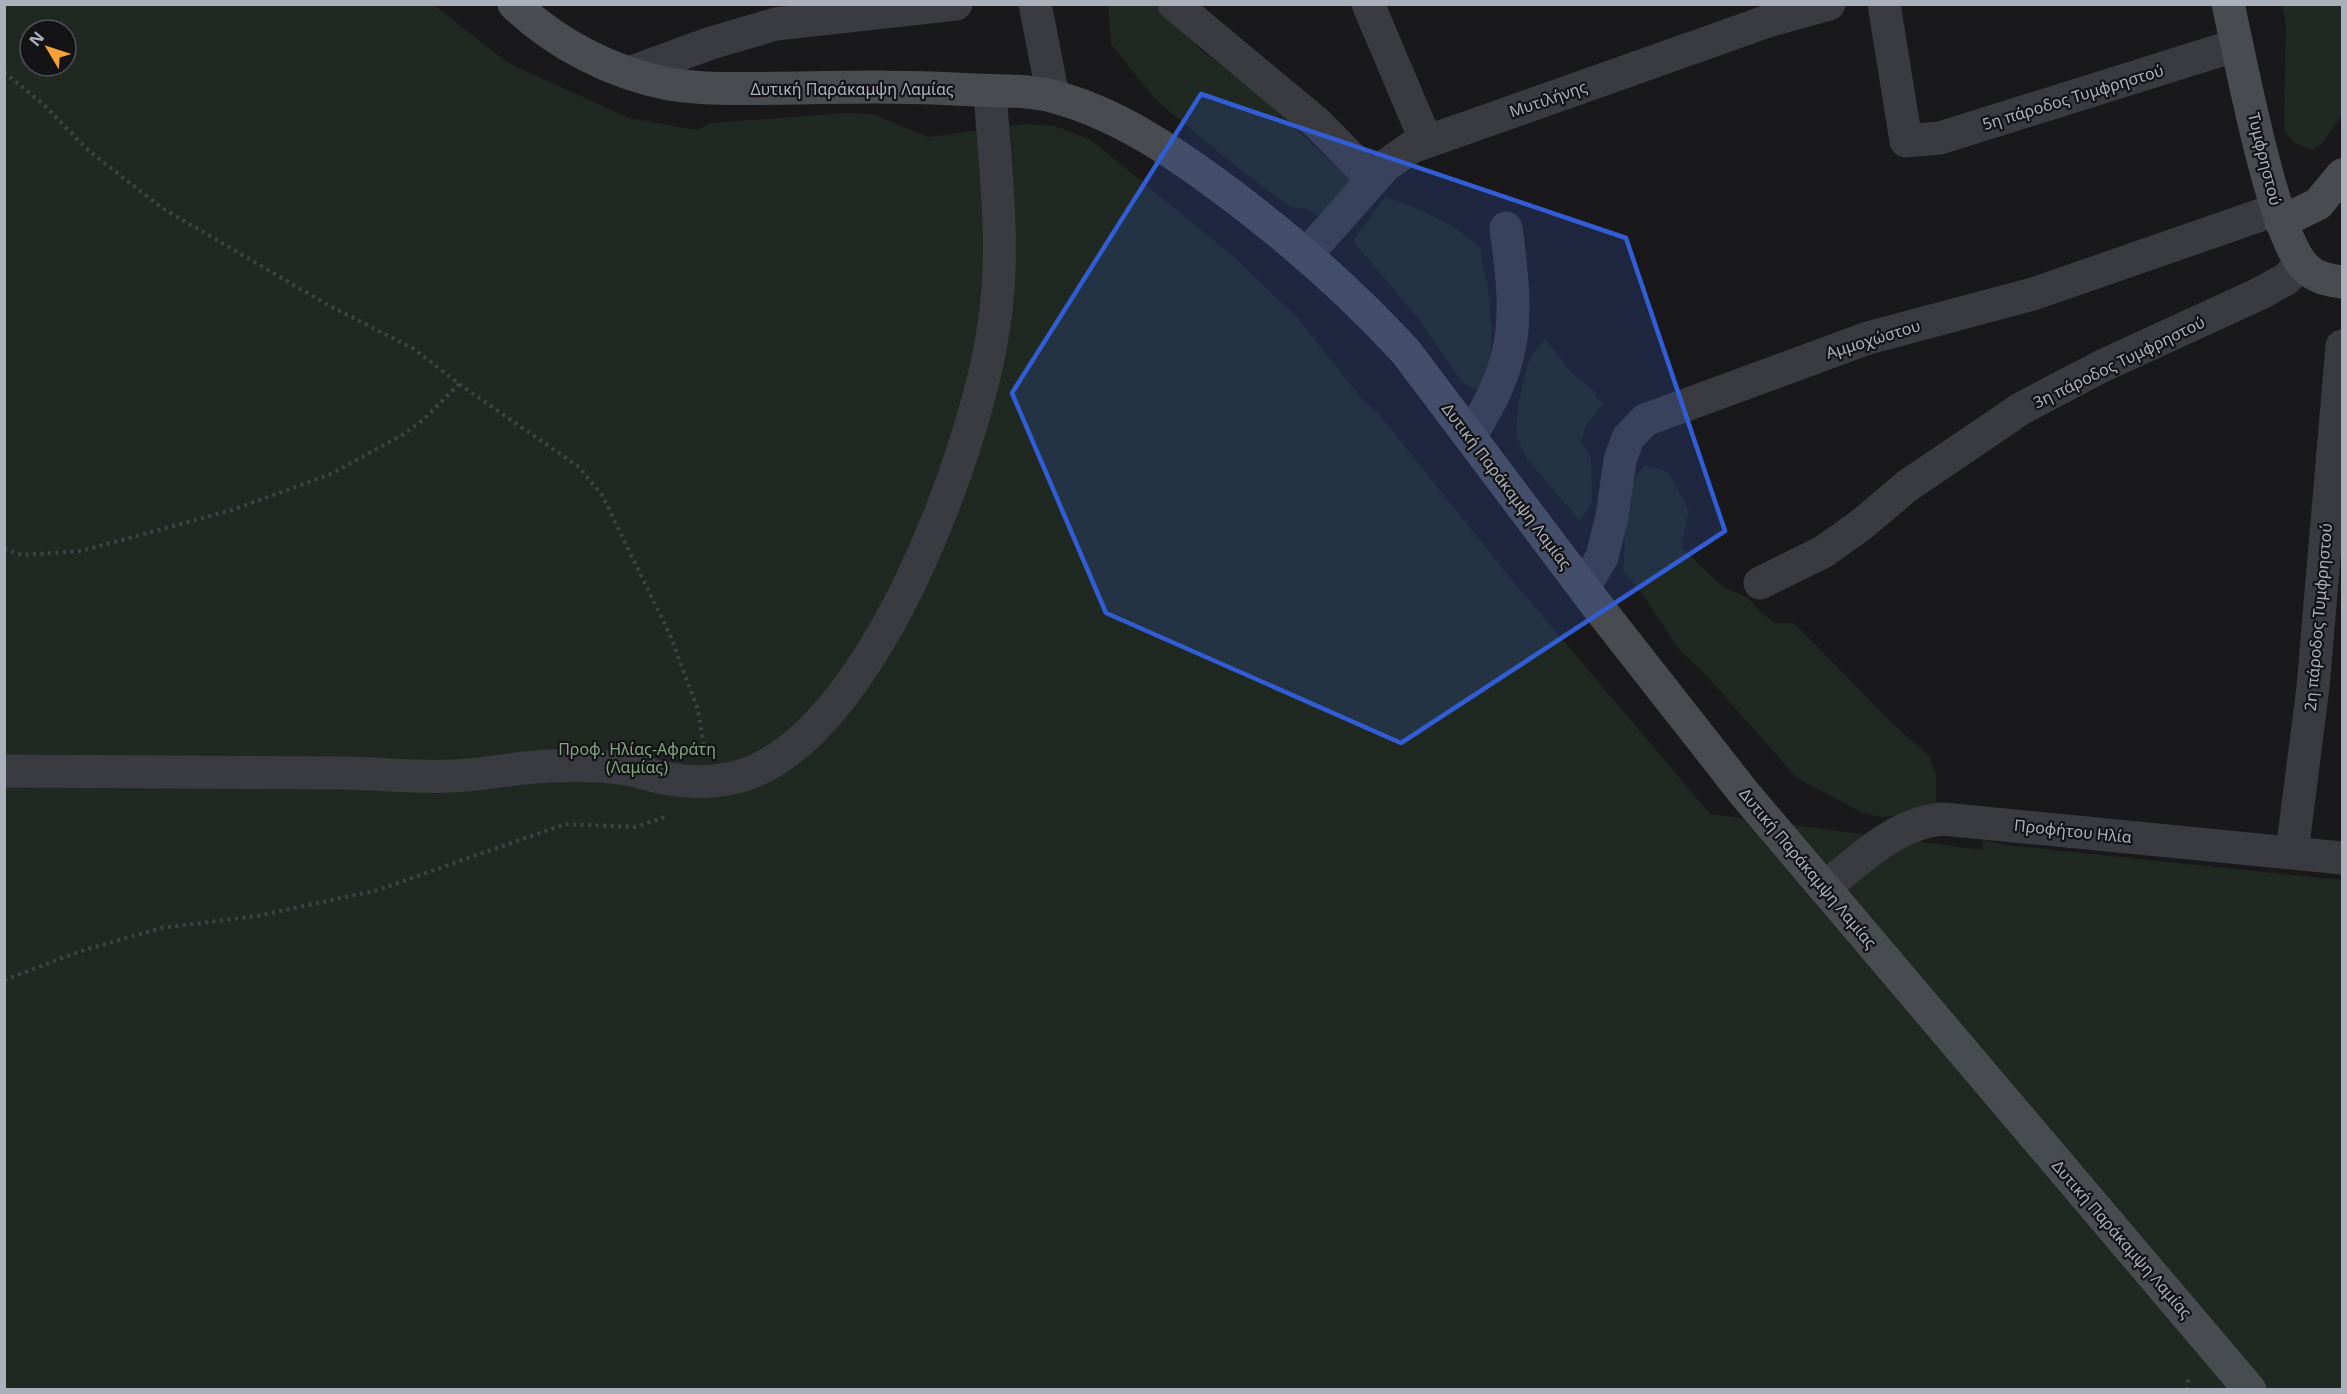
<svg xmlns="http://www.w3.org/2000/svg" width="2347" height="1394" font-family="'Noto Sans',sans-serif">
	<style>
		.green { fill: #202921; fill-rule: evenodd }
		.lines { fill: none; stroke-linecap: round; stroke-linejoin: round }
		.path { stroke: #404247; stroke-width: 4; stroke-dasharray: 3 4.5; stroke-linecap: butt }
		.street { stroke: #3a3b40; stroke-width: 33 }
		.secondary { stroke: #484b50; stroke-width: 33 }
		.marked { fill: #325dd4; fill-opacity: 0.2; stroke: #325dd4; stroke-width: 4.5; stroke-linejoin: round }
		.labels { text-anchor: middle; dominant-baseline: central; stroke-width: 4.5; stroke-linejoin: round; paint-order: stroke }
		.street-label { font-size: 16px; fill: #abb1bb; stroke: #141416 }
		.park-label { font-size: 16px; fill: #83a682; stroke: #141416 }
	</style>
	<rect width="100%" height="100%" fill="#19191b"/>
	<g class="green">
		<path d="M 5,5 L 434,5 L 508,63 L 629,118 L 697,130 L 711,123 L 844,113 L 872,114 L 928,137 L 1026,124 L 1055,126 L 1091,140 L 1234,257 L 1296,316 L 1363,400 L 1379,414 L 1508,575 L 1710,814 L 1982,850 L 1983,840 L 2006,845 L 2342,880 L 2342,1389 L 5,1390 ZM 30,30 L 66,30 L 66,66 L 30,66 Z"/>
		<polygon points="1108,5 1155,5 1200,49 1270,104 1333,164 1350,175 1350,183 1320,217 1307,209 1290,207 1238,168 1156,100 1111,44"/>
		<polygon points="2282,5 2342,5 2342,115 2322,144 2311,150 2293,142 2284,130 2286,25"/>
		<path d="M 1385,197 C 1414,206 1460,226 1481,249 C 1481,265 1487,279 1489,295 C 1491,322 1496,368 1478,390 L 1463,383 L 1417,317 L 1353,241 Z"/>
		<polygon points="1545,339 1572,373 1597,393 1595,396 1604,403 1586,425 1581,443 1591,456 1592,502 1580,521 1527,459 1516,435 1518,405 1529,359"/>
		<polygon points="1645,465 1669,472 1689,511 1681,547 1723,587 1748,598 1760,612 1775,623 1794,623 1895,726 1929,756 1936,775 1936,812 1881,817 1863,813 1797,778 1706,675 1679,649 1641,592 1623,571 1625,543 1620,514 1627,487"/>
	</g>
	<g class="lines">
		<g class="path">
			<polyline points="4,72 44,105 89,151 162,208 328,305 414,349 459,384 579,467 602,495 670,635 698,710 704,747"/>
			<polyline points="4,549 22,555 81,551 232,510 331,474 404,434 424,419 459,384"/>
			<polyline points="4,980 81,951 161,928 257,916 378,890 565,824 635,827 668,816"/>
			<polyline points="2187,1390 2189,1375"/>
		</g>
		<g class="street">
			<polyline points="1035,4 1053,96"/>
			<polyline points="1174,4 1318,124 1372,179"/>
			<polyline points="1368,4 1426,141"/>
			<polyline points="1884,4 1906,141 1940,138 2237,45"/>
			<polyline points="629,73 711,43 776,24 956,4"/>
			<polyline points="1307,254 1385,166 1412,147 1771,20 1829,4"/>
			<path d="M 1470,436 C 1520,359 1518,317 1506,228"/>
			<polyline points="1760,583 1823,552 1861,525 1907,486 2022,408 2102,366 2261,293 2286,279 2302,264"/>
			<polyline points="1584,588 1602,557 1612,516 1620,460 1628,438 1645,420 1868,338 2033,294 2278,209"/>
			<path d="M 4,771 C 116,772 227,773 338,773 C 376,773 415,778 452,776 C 485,775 517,767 550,766 C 574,765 602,765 626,769 C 641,771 655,777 670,779 C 696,784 728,782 752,772 C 877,721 976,450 994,325 C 1006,247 995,169 990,91"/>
			<polyline points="2292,852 2313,687 2342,346"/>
			<path d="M 1824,888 C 1861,859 1895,823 1943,819 L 2342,858"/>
		</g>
		<g class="secondary">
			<path d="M 514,4 C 556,44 612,73 669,84 C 712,91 756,88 799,88 C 858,87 916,86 975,90 C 1002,91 1030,90 1055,97 C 1115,113 1169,149 1218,185 C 1286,235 1349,290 1406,352 L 1598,607 L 1744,793 L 2250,1390"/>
			<path d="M 2228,4 C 2240,56 2273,236 2305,267 C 2315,278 2329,280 2342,282"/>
			<polyline points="2281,222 2318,204 2342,175"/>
		</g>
	</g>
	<path class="marked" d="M 1201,94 L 1626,238 L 1725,531 L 1401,743 L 1106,613 L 1012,393 Z"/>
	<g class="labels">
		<g class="street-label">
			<text x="852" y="89">Δυτική Παράκαμψη Λαμίας</text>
			<text transform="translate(2073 97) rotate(-17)">5η πάροδος Τυμφρηστού</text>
			<text transform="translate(1548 99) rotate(-19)">Μυτιλήνης</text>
			<text transform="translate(2265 159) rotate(76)">Τυμφρηστού</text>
			<text transform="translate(1873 339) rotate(-17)">Αμμοχώστου</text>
			<text transform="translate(2119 362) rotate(-26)">3η πάροδος Τυμφρηστού</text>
			<text transform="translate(1507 486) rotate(53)">Δυτική Παράκαμψη Λαμίας</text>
			<text transform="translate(2318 617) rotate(-85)">2η πάροδος Τυμφρηστού</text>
			<text transform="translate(2073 831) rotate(6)">Προφήτου Ηλία</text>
			<text transform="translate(1808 868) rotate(50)">Δυτική Παράκαμψη Λαμίας</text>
			<text transform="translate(2122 1239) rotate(49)">Δυτική Παράκαμψη Λαμίας</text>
		</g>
		<g class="park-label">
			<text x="637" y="749">Προφ. Ηλίας-Αφράτη<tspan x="637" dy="18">(Λαμίας)</tspan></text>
		</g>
	</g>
	<rect width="2347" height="1394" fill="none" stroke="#abb1bb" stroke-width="12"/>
	<g transform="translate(48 48) rotate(309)"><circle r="28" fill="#141416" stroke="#505358" stroke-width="1.5"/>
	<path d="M0-4.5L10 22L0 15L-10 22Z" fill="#f5a137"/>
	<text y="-9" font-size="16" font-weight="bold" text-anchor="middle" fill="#abb1bb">N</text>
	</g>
</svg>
